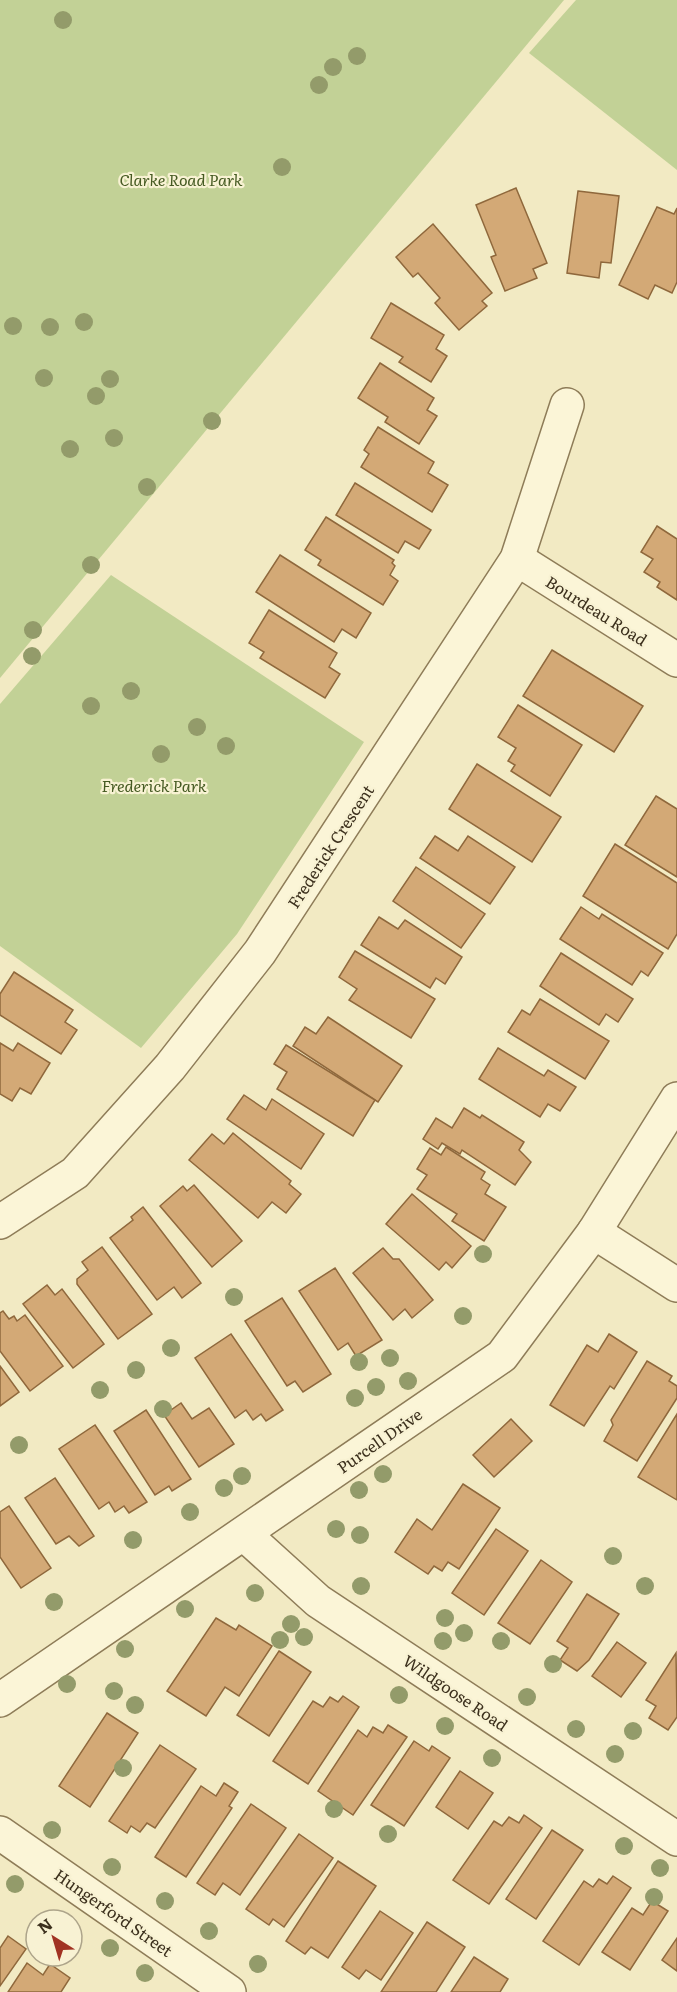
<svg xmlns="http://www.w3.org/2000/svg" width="677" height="1992" font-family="Literata,serif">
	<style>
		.green { fill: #c2d196 }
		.building { fill: #d3a976; stroke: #8f683c; stroke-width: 1.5 }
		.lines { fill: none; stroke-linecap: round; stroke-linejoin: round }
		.minor-casing { stroke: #8e7c58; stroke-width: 36 }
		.minor { stroke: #fbf5d7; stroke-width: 33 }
		.tree { fill: #939b6a }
		.labels { text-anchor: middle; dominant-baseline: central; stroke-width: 4.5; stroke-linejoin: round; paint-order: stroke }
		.park-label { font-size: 16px; font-style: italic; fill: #455a22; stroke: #f8f2d3 }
		.street-label { font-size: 16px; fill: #3c301d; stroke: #f8f2d3 }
	</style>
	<rect width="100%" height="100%" fill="#f2eac3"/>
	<g class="green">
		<polygon points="0,0 564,0 0,678"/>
		<polygon points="576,0 677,0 677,170 529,53"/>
		<polygon points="111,575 364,742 237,934 141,1048 0,946 0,704"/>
	</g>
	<g class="building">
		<polygon points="516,188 547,263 533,269 537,278 505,291 491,257 496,255 476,205"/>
		<polygon points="578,191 619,196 611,263 601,262 599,278 567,273"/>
		<polygon points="657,207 674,214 677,208 677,282 672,293 655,285 648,299 619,285"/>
		<polygon points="433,224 492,293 482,301 487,306 459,330 435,303 440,298 418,273 413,277 396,257"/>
		<polygon points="391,303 444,335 436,349 447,356 431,382 399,362 403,357 371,338"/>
		<polygon points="380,363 434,398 427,410 437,416 419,444 385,422 388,417 358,398"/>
		<polygon points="378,427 434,462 428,473 448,485 432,512 361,467 369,454 364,450"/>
		<polygon points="355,483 431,530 419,549 405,541 398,553 336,515"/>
		<polygon points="326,517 394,560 392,563 395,566 390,575 398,581 383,605 318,565 321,560 305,550"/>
		<polygon points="657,526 677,539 677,600 657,587 660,582 644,572 653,559 641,552"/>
		<polygon points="280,555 371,613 356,638 342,629 334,642 256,592"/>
		<polygon points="269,610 337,653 329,667 340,674 325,698 260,658 264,652 249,643"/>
		<polygon points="552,650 643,706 614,752 523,696"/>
		<polygon points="518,705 582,745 550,796 511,771 515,765 508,761 516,748 498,737"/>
		<polygon points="477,764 561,817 532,862 449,809"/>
		<polygon points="656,796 677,809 677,877 625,845"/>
		<polygon points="435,836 458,851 468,836 515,867 490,904 420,858"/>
		<polygon points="615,844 677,883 677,934 668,949 583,896"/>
		<polygon points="416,867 485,914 461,948 393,901"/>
		<polygon points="581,907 599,919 602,914 663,953 648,976 641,971 632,985 560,939"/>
		<polygon points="379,917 398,929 405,920 462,957 445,984 436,978 430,988 361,945"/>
		<polygon points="355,951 435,999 411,1038 349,1000 357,989 339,977"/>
		<polygon points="561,953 633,999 618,1022 606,1014 599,1025 540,986"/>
		<polygon points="14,972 73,1010 65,1022 77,1030 61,1054 0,1015 0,994"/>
		<polygon points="540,999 609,1041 585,1079 508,1032 522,1010 530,1015"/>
		<polygon points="328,1017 402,1066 378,1102 293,1046 305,1027 316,1034"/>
		<polygon points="0,1043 13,1051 18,1043 50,1063 31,1094 20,1088 12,1101 0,1094"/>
		<polygon points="286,1045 375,1100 353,1136 277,1089 287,1072 274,1064"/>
		<polygon points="498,1048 544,1076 548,1070 576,1087 560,1111 548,1104 540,1117 479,1079"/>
		<polygon points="244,1095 266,1110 272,1099 324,1134 301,1169 227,1119"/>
		<polygon points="464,1108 480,1118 482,1115 524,1142 519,1150 531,1162 515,1185 462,1150 460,1154 442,1143 438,1149 423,1139 436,1118 452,1128"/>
		<polygon points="233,1133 291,1181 289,1184 301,1194 286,1213 272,1202 258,1218 189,1160 212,1134 224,1144"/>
		<polygon points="446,1147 485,1172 481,1179 490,1185 485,1194 506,1207 484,1241 452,1221 457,1214 417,1189 427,1175 417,1169 430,1148 441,1155"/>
		<polygon points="194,1185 242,1241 212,1267 160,1206 183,1186 187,1191"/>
		<polygon points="412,1194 471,1246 452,1268 446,1262 439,1270 386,1224"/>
		<polygon points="143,1207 201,1283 182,1298 174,1287 157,1300 110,1238 133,1220 131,1217"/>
		<polygon points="102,1247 152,1314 118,1339 77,1284 77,1279 88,1270 82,1262"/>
		<polygon points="383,1248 393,1259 399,1259 433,1300 412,1318 405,1309 393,1320 353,1273"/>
		<polygon points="335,1268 382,1340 356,1356 348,1343 338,1350 299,1291"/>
		<polygon points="47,1285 55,1295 62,1289 104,1344 73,1368 23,1304"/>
		<polygon points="282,1298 331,1374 303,1392 295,1381 287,1386 245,1321"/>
		<polygon points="3,1311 9,1319 14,1316 17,1321 25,1315 63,1366 30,1391 0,1351 0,1313"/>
		<polygon points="231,1334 283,1410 266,1421 261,1414 253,1420 246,1410 235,1418 195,1358"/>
		<polygon points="609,1334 637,1352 614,1389 610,1386 584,1426 550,1405 587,1345 598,1352"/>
		<polygon points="647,1361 672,1376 669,1381 677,1386 677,1398 637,1461 604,1441 613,1425 611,1420"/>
		<polygon points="0,1366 19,1392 0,1406"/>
		<polygon points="181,1403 192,1419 209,1408 234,1444 199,1467 164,1415"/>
		<polygon points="146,1410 191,1479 172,1491 169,1486 155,1495 114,1431"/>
		<polygon points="677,1414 677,1500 638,1477"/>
		<polygon points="511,1419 532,1441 494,1477 473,1455"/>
		<polygon points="95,1425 147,1502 129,1513 124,1506 115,1512 109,1502 99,1509 59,1449"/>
		<polygon points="55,1478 94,1536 79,1546 69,1536 56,1544 25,1498"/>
		<polygon points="463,1484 500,1508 459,1569 448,1562 442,1571 434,1566 428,1574 395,1552 417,1519 432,1530"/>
		<polygon points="9,1506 51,1568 21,1588 0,1557 0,1512"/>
		<polygon points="496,1529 528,1551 484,1615 452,1593"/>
		<polygon points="541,1560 572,1582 530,1644 498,1623"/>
		<polygon points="587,1594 619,1614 589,1660 577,1671 560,1660 568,1648 557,1641"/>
		<polygon points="216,1618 236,1630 239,1625 272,1646 239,1696 225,1687 206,1716 167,1691"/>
		<polygon points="617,1642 646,1663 621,1697 592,1676"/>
		<polygon points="279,1651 311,1672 269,1736 237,1715"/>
		<polygon points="676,1653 677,1717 668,1730 649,1718 656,1706 646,1700"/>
		<polygon points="343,1696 359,1707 308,1784 273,1761 313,1701 323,1707 330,1697 338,1702"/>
		<polygon points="107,1713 138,1733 90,1807 59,1786"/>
		<polygon points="388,1725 407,1737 353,1815 318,1791 358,1730 367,1737 373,1727 383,1733"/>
		<polygon points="414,1741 429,1751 432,1746 450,1758 404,1826 371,1805"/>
		<polygon points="160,1745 196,1769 155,1828 147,1823 140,1832 131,1826 127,1833 109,1821"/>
		<polygon points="460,1771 493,1793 468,1829 436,1807"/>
		<polygon points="224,1783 238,1792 229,1806 232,1808 186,1877 155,1857 201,1786 216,1796"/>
		<polygon points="251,1804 286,1828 240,1895 223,1883 215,1895 197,1883"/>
		<polygon points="524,1815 542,1828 489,1904 453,1880 494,1821 502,1826 509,1817 519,1823"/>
		<polygon points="552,1830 583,1850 536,1919 506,1899"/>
		<polygon points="299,1834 333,1858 284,1927 273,1919 269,1925 246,1909"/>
		<polygon points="338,1861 376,1886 328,1958 311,1947 305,1954 286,1941"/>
		<polygon points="613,1876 631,1888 579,1965 543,1941 584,1881 593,1887 599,1879 607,1884"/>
		<polygon points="652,1901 668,1911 630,1970 602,1952 632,1908 643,1915"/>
		<polygon points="380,1911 413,1933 381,1980 366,1970 359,1979 342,1967"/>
		<polygon points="427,1922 465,1947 436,1992 381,1992"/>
		<polygon points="8,1936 26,1949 0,1986 0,1948"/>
		<polygon points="677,1938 677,1971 662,1960"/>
		<polygon points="474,1957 508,1979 500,1992 451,1992"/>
		<polygon points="27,1963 43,1975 50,1964 70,1978 61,1992 8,1992"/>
	</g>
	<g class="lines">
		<g class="minor-casing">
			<g id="minor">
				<polyline points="517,559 677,660"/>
				<polyline points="0,1222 75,1173 170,1067 260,952 517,559 567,405"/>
				<polyline points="594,1232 677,1285"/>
				<polyline points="244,1534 318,1601 677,1839"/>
				<polyline points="0,1700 502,1356 594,1232 677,1099"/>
				<polyline points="0,1833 229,1992"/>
			</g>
		</g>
		<use href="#minor" class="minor"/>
	</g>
	<g class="tree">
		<circle cx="63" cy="20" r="9"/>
		<circle cx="357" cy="56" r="9"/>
		<circle cx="333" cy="67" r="9"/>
		<circle cx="319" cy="85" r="9"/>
		<circle cx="282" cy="167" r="9"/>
		<circle cx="84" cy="322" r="9"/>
		<circle cx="13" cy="326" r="9"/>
		<circle cx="50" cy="327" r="9"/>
		<circle cx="44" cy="378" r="9"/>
		<circle cx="110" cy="379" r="9"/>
		<circle cx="96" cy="396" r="9"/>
		<circle cx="212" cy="421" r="9"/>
		<circle cx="114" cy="438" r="9"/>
		<circle cx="70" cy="449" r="9"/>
		<circle cx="147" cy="487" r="9"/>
		<circle cx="91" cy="565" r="9"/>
		<circle cx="33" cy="630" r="9"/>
		<circle cx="32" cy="656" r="9"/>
		<circle cx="131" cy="691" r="9"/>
		<circle cx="91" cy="706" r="9"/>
		<circle cx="197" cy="727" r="9"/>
		<circle cx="226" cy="746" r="9"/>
		<circle cx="161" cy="754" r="9"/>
		<circle cx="483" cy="1254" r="9"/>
		<circle cx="234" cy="1297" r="9"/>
		<circle cx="463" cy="1316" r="9"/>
		<circle cx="171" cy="1348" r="9"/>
		<circle cx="390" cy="1358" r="9"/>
		<circle cx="359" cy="1362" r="9"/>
		<circle cx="136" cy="1370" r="9"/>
		<circle cx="408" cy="1381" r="9"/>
		<circle cx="376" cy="1387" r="9"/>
		<circle cx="100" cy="1390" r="9"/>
		<circle cx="355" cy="1398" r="9"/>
		<circle cx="163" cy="1409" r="9"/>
		<circle cx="19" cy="1445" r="9"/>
		<circle cx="383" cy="1474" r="9"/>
		<circle cx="242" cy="1476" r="9"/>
		<circle cx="224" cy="1488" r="9"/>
		<circle cx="359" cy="1490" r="9"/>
		<circle cx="190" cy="1512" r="9"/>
		<circle cx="336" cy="1529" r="9"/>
		<circle cx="360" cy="1535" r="9"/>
		<circle cx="133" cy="1540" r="9"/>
		<circle cx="613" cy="1556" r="9"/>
		<circle cx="361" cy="1586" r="9"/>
		<circle cx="645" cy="1586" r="9"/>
		<circle cx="255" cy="1593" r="9"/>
		<circle cx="54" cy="1602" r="9"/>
		<circle cx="185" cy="1609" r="9"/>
		<circle cx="445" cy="1618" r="9"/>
		<circle cx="291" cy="1624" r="9"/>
		<circle cx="464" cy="1633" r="9"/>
		<circle cx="304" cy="1637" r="9"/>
		<circle cx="280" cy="1640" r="9"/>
		<circle cx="443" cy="1641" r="9"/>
		<circle cx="501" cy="1641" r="9"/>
		<circle cx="125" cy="1649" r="9"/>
		<circle cx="553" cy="1664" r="9"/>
		<circle cx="67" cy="1684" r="9"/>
		<circle cx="114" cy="1691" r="9"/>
		<circle cx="399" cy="1695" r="9"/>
		<circle cx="527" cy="1697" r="9"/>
		<circle cx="135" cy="1705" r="9"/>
		<circle cx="445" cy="1726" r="9"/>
		<circle cx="576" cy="1729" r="9"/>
		<circle cx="633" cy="1731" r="9"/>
		<circle cx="615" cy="1754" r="9"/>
		<circle cx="492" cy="1758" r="9"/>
		<circle cx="123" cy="1768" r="9"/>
		<circle cx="334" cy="1809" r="9"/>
		<circle cx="52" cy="1830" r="9"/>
		<circle cx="388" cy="1834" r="9"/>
		<circle cx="624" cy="1846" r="9"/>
		<circle cx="112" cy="1867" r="9"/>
		<circle cx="660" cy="1868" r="9"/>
		<circle cx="15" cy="1884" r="9"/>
		<circle cx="654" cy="1897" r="9"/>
		<circle cx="165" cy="1901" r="9"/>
		<circle cx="209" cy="1931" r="9"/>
		<circle cx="110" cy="1948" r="9"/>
		<circle cx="258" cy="1964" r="9"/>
		<circle cx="145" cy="1973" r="9"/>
	</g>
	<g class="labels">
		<g class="park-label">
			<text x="181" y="179">Clarke Road Park</text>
			<text x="154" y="785">Frederick Park</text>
		</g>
		<g class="street-label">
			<text transform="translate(597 610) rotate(32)">Bourdeau Road</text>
			<text transform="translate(330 846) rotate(-57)">Frederick Crescent</text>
			<text transform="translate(379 1440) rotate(-35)">Purcell Drive</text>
			<text transform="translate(456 1692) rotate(34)">Wildgoose Road</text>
			<text transform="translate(114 1912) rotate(35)">Hungerford Street</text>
		</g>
	</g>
	<g transform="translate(54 1938) rotate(323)"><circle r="28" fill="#f8f2d3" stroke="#ada48a" stroke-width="1.5"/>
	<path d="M0-4.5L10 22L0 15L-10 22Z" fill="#a13323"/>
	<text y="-9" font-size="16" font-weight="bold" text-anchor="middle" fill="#3c301d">N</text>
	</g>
</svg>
